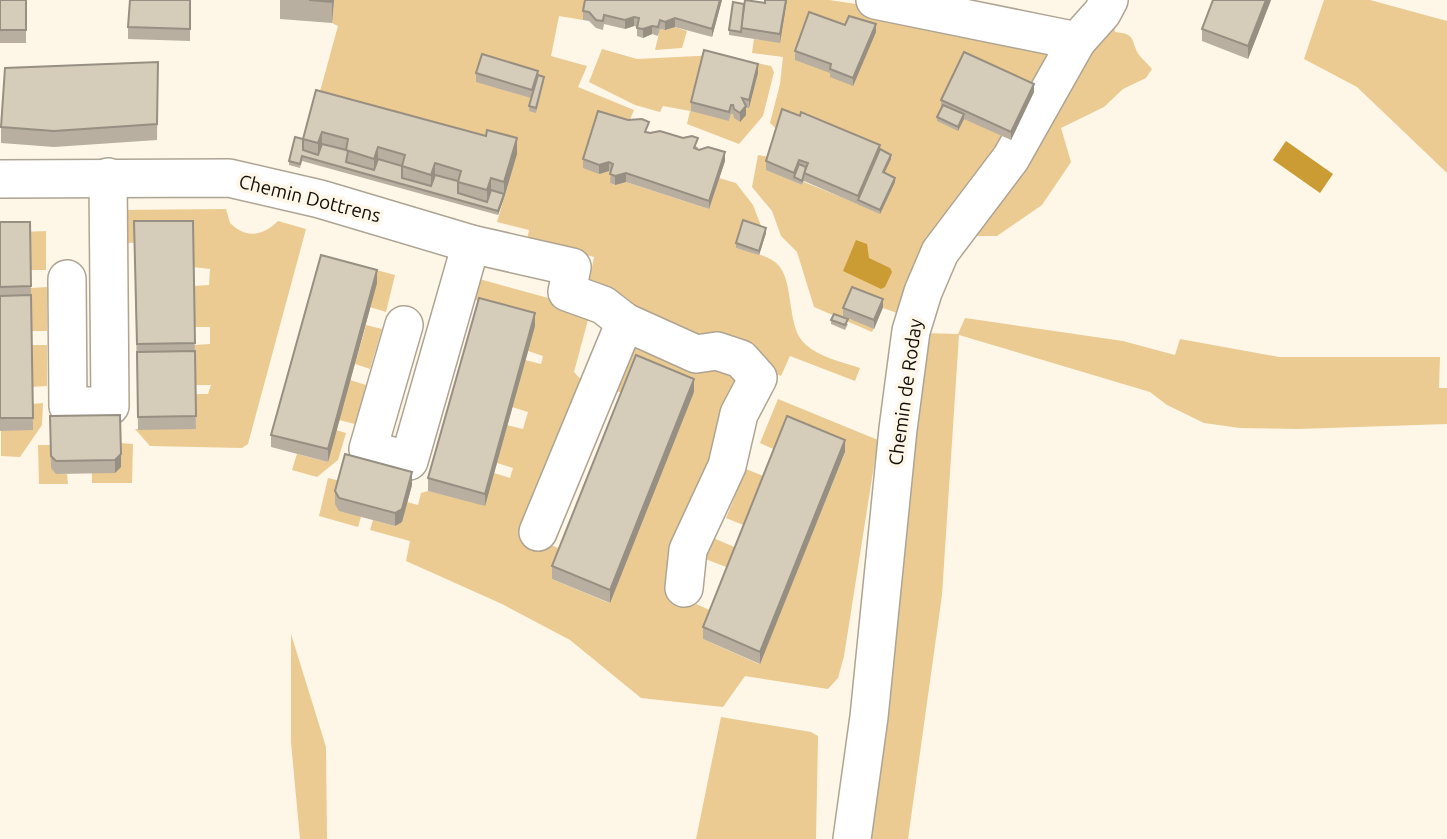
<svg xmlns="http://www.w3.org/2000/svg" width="1447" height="839" font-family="Ubuntu,sans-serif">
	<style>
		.green { fill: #ebcb91; fill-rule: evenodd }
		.water { fill: #cb9b34 }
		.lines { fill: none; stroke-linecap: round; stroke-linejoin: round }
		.minor-casing { stroke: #aea493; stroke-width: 40 }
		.minor { stroke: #fff; stroke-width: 37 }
		.wall { fill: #b8afa0 }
		.shaded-wall { fill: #968f82 }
		.building { fill: #d6ccba; stroke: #968f82; stroke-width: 2 }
		.labels { text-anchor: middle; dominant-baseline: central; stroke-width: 7; stroke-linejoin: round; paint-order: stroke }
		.street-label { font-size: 19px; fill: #100c07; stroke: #fef6e7 }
	</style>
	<rect width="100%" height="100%" fill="#fef6e7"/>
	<g class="green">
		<path d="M 334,0 L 587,0 L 583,20 L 559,16 L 551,56 L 587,66 L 578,87 L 634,110 L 609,171 L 613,173 L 610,183 L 615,185 L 626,182 L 709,209 L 719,178 L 736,183 L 753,205 L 763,231 L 736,248 C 747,251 762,254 772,260 C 797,274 784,325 805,344 C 819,357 842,362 860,368 L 855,381 L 790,356 L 781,376 L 588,287 L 594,257 L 527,240 L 529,230 L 497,222 L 517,154 L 316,106 L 338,26 L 332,23 Z"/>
		<polygon points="787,0 829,0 856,4 1044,43 1050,59 900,314 883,308 872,332 814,307 797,252 781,236 772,211 752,187 758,155 770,157 767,170 802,185 804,182 858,204 770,123 780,84 783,57 752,53 754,39 780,42"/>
		<polygon points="1324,0 1370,0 1447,21 1447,173 1357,87 1304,59"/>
		<path d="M 1113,17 L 1115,32 C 1137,34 1130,40 1139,55 C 1143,60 1148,64 1152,69 L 1146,78 L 1123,89 L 1104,107 L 1061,128 L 1071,162 L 1042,205 L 997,236 L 968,236 Z"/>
		<polygon points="675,27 687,31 682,48 655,50 660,29 665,30"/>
		<path d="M 602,49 L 637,59 L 718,55 L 771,66 L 774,72 L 763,116 L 739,144 L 687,124 L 690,111 L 663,106 L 660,112 L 635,105 L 589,82 ZM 704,59 L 758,73 L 749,108 L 742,107 L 731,114 L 729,121 Z"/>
		<path d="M 226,209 L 230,223 C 246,239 263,236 278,221 L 306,229 L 248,444 L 242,448 L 150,446 L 135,429 L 196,428 L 195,394 L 208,394 L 211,385 L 195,385 L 194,345 L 210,344 L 210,327 L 194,327 L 194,286 L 209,285 L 210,269 L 193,267 L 190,242 L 117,243 L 117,210 Z"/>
		<polygon points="46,231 46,270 30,270 0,233"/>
		<polygon points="332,258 395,275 386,312 370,307 329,270"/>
		<polygon points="472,277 585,308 589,316 574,372 583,382 544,542 563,550 552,579 609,603 694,392 626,394 607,388 629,348 655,345 740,374 685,599 714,612 703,639 759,664 845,453 778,451 760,443 778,399 878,440 844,656 838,678 828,689 745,676 723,707 641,698 570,640 502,604 406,561 410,541 370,530 373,520 395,526 402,522 407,502 418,505 421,493 428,491 469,501 494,473 510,478 513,468 497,463 507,425 523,429 528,412 512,407 525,360 541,364 543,356 528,351 490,303 466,298"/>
		<polygon points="47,287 47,331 31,331 31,288"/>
		<polygon points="965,318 1123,341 1175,355 1180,339 1279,357 1440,357 1439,388 1447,388 1447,424 1298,429 1240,428 1204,423 1167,405 1150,392 959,335 942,595 908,839 862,839 924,333 958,334"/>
		<polygon points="366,325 382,329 370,369 355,364"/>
		<polygon points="31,345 47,345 47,386 31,387"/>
		<polygon points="350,380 366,385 355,424 339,420"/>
		<polygon points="43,403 42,425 20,457 1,456 1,431 32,404"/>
		<polygon points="336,430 346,433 338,460 317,477 292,470 297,454 328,462"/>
		<polygon points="120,443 133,444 132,483 92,483 92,473 115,472"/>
		<polygon points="38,445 50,445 57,474 67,474 68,484 39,484"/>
		<polygon points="746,469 768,478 748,527 726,518"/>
		<polygon points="328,478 341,481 361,517 358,527 319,516"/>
		<polygon points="711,537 739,549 731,569 703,558"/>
		<polygon points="291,634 326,747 327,839 300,839 291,742"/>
		<polygon points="721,717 811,732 818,736 816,839 696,839"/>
	</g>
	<g class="water">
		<polygon points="1286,141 1333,174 1320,193 1273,160"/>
		<polygon points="856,240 867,244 869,258 890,268 892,272 885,287 881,289 843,271"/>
	</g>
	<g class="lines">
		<g class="minor-casing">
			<g id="minor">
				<polyline points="875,0 1077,41"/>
				<polyline points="0,179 229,178 320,199 471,244 572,267 567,292 603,305 625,322"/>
				<polyline points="67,279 68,406 110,406 108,177"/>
				<polyline points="404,325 368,449 409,461 471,244"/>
				<polyline points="538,532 625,322 696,354 717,351 741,359 758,378 739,414 727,466 688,550 684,588"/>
				<polyline points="852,839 869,717 898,429 911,331 923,292 940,252 1011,158 1077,41 1102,13 1109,0"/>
			</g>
		</g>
		<use href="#minor" class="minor"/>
	</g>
	<g class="wall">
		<rect x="0" y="0" width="26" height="43"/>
		<polygon points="190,0 190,41 128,39 128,27"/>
		<polygon points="280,0 334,0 332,23 280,19"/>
		<polygon points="585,0 722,0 712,37 675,27 665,30 660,29 658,36 652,34 643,38 637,36 637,27 634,26 625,29 604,24 603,30 596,28 589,21 583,20 583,11"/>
		<polygon points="787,0 780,43 729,35 729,30 744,4"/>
		<polygon points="1271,0 1248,59 1202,41 1202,29"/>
		<polygon points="845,25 876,32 853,86 830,77 830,73 795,60 795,51"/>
		<polygon points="158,62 157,140 54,147 1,143 1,127"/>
		<polygon points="476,73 538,75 544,81 536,113 529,111 531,98 476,82"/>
		<polygon points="758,73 749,108 746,108 746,115 740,122 734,118 733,114 731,114 729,121 691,111 691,102"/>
		<polygon points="316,90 517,154 504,198 498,215 302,161 300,168 289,165 289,161 303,139"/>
		<polygon points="1034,92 1011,140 964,119 958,131 937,121 937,117 941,109 941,100"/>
		<polygon points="649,131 648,133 698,147 697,149 725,161 709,209 626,182 615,185 610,183 611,172 609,171 599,174 583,168 583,159"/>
		<polygon points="880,149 891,159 884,173 895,182 880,214 804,181 802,185 766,170 766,161"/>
		<polygon points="134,221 193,221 196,429 138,430"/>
		<polygon points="0,222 31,286 33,430 0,431"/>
		<polygon points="766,233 759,255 736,248 736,243"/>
		<polygon points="377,283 328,462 271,447 271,435"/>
		<polygon points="883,307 874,329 843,316 843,308"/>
		<polygon points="831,320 848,324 845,330 831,324"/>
		<polygon points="535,326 485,506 428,491 428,478"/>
		<polygon points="694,392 610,603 552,579 552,566"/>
		<polygon points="120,415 121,467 115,473 56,474 51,468 50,416"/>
		<polygon points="845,452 760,664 703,639 703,627"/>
		<polygon points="412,485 402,522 395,526 339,511 335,504 335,491"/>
	</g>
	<g class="shaded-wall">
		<polygon points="332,0 334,0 332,23"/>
		<polygon points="720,0 722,0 712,37 712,29"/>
		<polygon points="786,0 787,0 780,43 780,34"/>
		<polygon points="1266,0 1271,0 1248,59 1248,46"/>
		<polygon points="634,17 634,26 625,29 625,20"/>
		<polygon points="675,18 675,27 665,30 665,22"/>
		<polygon points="876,24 876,32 853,86 853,78"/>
		<polygon points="652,26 652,34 643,38 643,29"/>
		<polygon points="758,64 758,73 749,108 749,100"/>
		<polygon points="1034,84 1034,92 1011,140 1011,132"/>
		<polygon points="746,106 746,115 740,122 740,113"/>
		<polygon points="964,114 964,119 958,131 958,127"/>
		<polygon points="322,132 322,148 318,159 318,143"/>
		<polygon points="517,138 517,154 504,198 498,215 498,211 504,194 504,182"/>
		<polygon points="880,145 880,153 858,200 858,196"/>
		<polygon points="378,147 378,163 374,175 374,159"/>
		<polygon points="725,152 725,161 709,209 709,201"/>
		<polygon points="891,155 891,159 883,176 883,172"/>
		<polygon points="609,162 609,171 599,174 599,165"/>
		<polygon points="435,163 435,179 431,190 431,175"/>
		<polygon points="626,173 626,182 615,185 615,176"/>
		<polygon points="491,178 491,194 487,206 487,190"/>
		<polygon points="895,178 895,182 880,214 880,210"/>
		<polygon points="766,228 766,233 759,255 759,251"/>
		<polygon points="377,270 377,283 328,462 328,449"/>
		<polygon points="883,299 883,307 874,329 874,320"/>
		<polygon points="535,313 535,326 485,506 485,494"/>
		<polygon points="694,379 694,392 610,603 610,590"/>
		<polygon points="845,440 845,452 760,664 760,652"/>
		<polygon points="121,454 121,467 115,473 115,460"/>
		<polygon points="412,472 412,485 402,522 395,526 395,513"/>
	</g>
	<g class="building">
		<rect x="0" y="0" width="26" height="30"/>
		<polygon points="130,0 190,0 190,29 128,27"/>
		<polygon points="309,0 332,0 332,2"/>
		<polygon points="585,0 720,0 712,29 675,18 665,22 660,20 658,27 652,26 643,29 637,28 639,18 634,17 625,20 604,15 603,21 596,20 589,12 583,11"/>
		<polygon points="745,0 765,3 765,0 786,0 780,34 741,28"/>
		<polygon points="1213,0 1266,0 1248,46 1202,29"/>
		<polygon points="733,2 744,4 741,32 729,30"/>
		<polygon points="809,12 845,25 849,16 876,24 853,78 830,69 831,64 795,51"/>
		<polygon points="704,50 758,64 749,100 742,98 746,106 740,113 734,109 733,105 731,105 729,112 691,102"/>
		<polygon points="964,52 1034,84 1011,132 941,100"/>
		<polygon points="482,54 538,71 532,90 476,73"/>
		<polygon points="158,62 157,124 54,131 1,127 5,68"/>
		<polygon points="538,75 544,77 536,108 529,106"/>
		<polygon points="316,90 486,136 487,130 517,138 504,182 491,178 487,190 458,182 461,171 435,163 431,175 402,166 405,155 378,147 374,159 346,150 348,139 322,132 318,143 303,139"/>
		<polygon points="943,105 964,114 958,127 937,117"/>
		<polygon points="782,109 800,116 801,112 880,145 858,196 804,173 808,163 799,160 794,173 766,161"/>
		<polygon points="598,111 628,120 642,119 649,122 645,132 650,133 660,131 683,138 692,136 698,138 694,148 699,150 708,147 725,152 709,201 626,173 615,176 610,174 613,164 609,162 599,165 583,159"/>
		<polygon points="295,137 303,139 303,150 318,155 322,144 346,150 348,151 346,162 374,170 378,159 402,166 402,178 431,186 435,175 458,181 458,193 487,202 491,190 504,194 498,211 302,156 300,164 289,161"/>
		<polygon points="880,149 891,155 883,172 895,178 880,210 858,200"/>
		<polygon points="799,164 806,167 802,181 794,177"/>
		<polygon points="743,220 766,228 759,251 736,243"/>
		<polygon points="134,221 193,221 195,343 137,344"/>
		<polygon points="0,222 30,222 31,286 0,287"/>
		<polygon points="321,255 377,270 328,449 271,435"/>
		<polygon points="852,287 883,299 874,320 843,308"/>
		<polygon points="31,295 33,418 0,418 0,296"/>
		<polygon points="479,298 535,313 485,494 428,478"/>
		<polygon points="834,314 848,319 845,325 831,320"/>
		<polygon points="195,351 196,416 138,417 137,352"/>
		<polygon points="636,355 694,379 610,590 552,566"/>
		<polygon points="120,415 121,454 115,460 56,461 51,456 50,416"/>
		<polygon points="787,416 845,440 760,652 703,627"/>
		<polygon points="345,454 412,472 402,509 395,513 339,498 335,491"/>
	</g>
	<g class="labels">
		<g class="street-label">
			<text transform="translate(310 198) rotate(14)">Chemin Dottrens</text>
			<text transform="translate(905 392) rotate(-82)">Chemin de Roday</text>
		</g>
	</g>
</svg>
